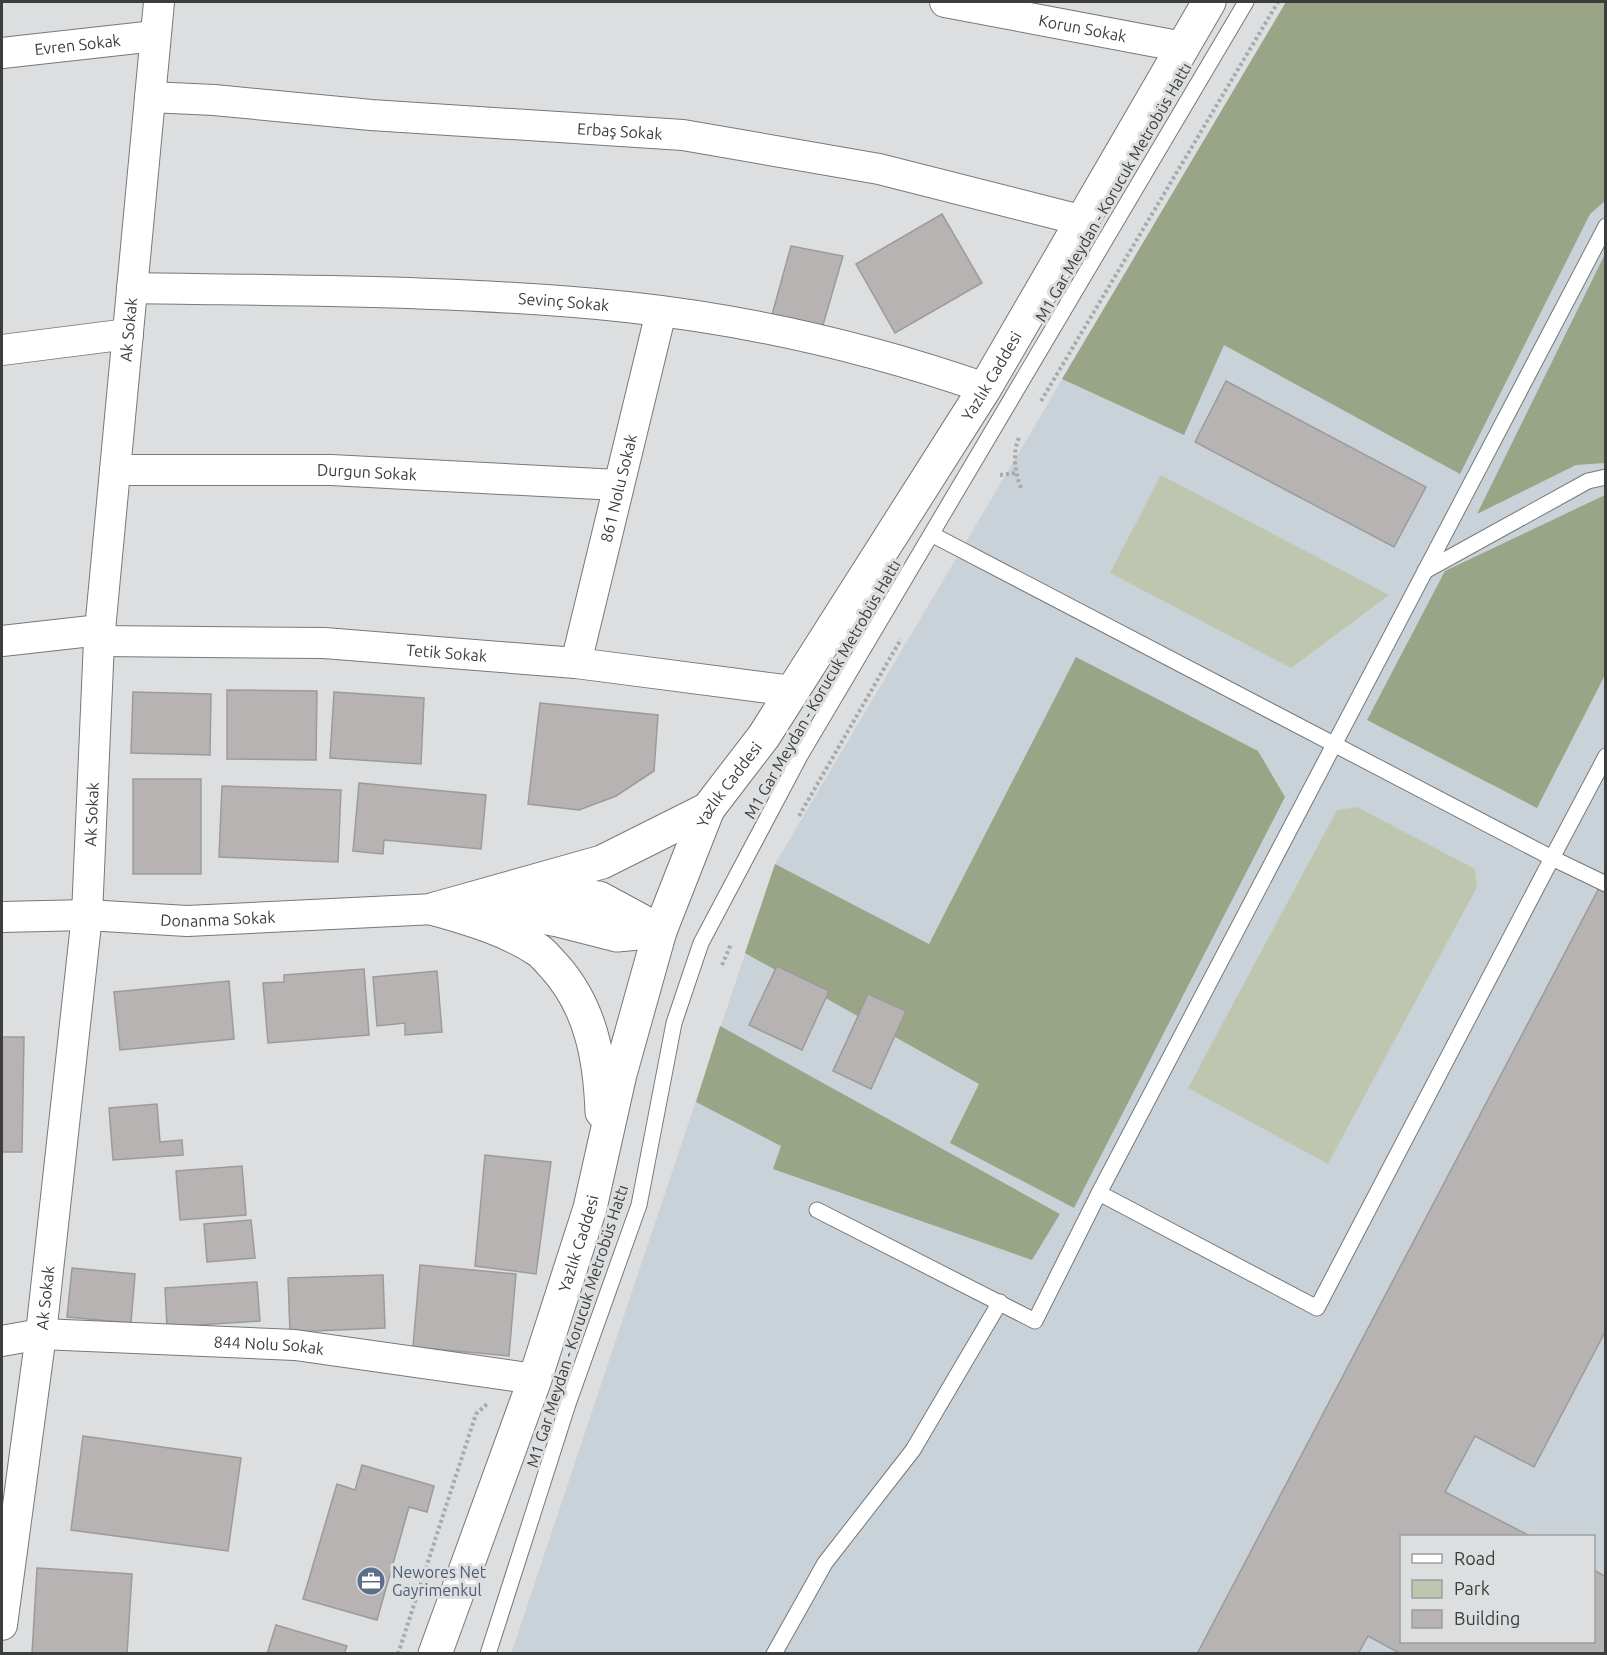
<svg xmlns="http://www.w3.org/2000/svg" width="1607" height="1655" font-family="Ubuntu,sans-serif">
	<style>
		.built { fill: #cad2d9; fill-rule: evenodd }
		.green { fill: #bfc6af }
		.forest { fill: #9aa487 }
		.building { fill: #b6b3b2; stroke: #9d9a9a; stroke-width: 1.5 }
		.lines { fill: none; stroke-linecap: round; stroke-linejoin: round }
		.lane-casing { stroke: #767879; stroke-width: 17 }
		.street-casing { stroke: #767879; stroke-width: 32 }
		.secondary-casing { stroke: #767879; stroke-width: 35 }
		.path { stroke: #a7a9aa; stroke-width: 4; stroke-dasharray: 3 3; stroke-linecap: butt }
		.lane { stroke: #fff; stroke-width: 15 }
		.street { stroke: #fff; stroke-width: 30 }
		.secondary { stroke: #fff; stroke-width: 33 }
		.labels { text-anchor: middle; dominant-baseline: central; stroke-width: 6; stroke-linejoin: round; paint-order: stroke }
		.street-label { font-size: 16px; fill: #3c3d3d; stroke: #dcdee0 }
		.service-label { font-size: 16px; fill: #4e5e75; stroke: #dcdee0; text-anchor: start }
	</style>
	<rect width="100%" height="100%" fill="#dcdee0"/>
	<path class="built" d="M 1286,2 L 1605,2 L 1605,1653 L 511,1654 L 775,864 ZM 1402,1536 L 1594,1536 L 1594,1642 L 1402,1642 Z"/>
	<g class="green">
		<polygon points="1161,475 1389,595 1291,668 1110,573"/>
		<polygon points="1357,807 1475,869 1477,887 1328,1164 1188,1088 1337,810"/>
	</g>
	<g class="forest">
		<polygon points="1286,2 1605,2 1605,201 1590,214 1460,474 1224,345 1184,435 1062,379"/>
		<polygon points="1605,254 1605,463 1576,465 1477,514"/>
		<polygon points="1605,495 1605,675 1537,808 1367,720 1445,571"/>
		<polygon points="1076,657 1258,751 1285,797 1074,1208 950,1143 979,1084 745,953 775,864 929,944"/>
		<polygon points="720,1026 1060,1214 1032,1260 773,1169 781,1146 696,1102"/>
	</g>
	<g class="building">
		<polygon points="942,214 982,283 895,333 856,264"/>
		<polygon points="791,246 843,256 821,332 770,322"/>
		<polygon points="1226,381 1426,487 1394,547 1195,442"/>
		<polygon points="227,690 317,691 316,760 227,759"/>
		<polygon points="133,692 211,694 210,755 131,753"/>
		<polygon points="334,692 424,698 421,764 330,758"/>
		<polygon points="540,703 658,715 654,771 616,796 579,810 528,804"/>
		<rect x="133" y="779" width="68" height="95"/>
		<polygon points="359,783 486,795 481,849 384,840 383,854 353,851"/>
		<polygon points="222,786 341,790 338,862 219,857"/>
		<polygon points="1599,888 1606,892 1606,1330 1534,1467 1475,1436 1445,1492 1530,1536 1402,1536 1402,1642 1594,1642 1594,1570 1606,1577 1606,1654 1401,1654 1368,1636 1358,1654 1197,1654"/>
		<polygon points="777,966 829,991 802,1050 749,1025"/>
		<polygon points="364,969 369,1035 268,1043 263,983 284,982 284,975"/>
		<polygon points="437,971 442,1032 405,1035 405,1023 377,1026 373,977"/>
		<polygon points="229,981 234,1039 120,1050 114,992"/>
		<polygon points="868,994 906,1011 871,1089 833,1071"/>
		<polygon points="2,1037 24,1037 22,1152 2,1152"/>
		<polygon points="157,1104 160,1142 182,1140 183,1155 113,1160 109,1108"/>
		<polygon points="485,1155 551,1162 536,1274 475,1266"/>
		<polygon points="242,1166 246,1215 180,1220 176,1171"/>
		<polygon points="251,1220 255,1258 207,1262 204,1224"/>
		<polygon points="420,1265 516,1274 509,1356 413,1347"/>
		<polygon points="72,1268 135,1274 131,1323 67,1317"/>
		<polygon points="383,1275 385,1328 290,1332 288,1278"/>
		<polygon points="257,1282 260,1321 167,1327 165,1288"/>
		<polygon points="83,1436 241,1458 228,1551 71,1530"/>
		<polygon points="362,1465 434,1486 427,1512 409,1507 377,1620 303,1599 337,1484 355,1490"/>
		<polygon points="37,1568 132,1574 127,1654 32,1654"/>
		<polygon points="276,1625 347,1646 344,1654 267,1654"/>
	</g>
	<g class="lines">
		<g class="lane-casing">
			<g id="lane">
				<polyline points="1606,226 1099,1193 1317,1308 1552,858 1606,884"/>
				<polyline points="933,535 1552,858 1606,756"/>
				<polyline points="1425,571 1588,481 1606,477"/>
				<polyline points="817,1210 1035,1321 1099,1193"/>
				<polyline points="488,1654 568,1404 639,1205 674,1023 701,943 800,756 1246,2"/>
				<polyline points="774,1654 825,1563 913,1450 1000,1302"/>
			</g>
		</g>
		<g class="street-casing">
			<g id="street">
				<path id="s1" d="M 945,2 L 1183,47"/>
				<path id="s2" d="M 2,53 L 155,36"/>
				<path id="s3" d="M 150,97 L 214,100 L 371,115 L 683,135 L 879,169 L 1080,220"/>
				<path id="s4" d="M 132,288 C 297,291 463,290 627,307 C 748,320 870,348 985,388"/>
				<polyline points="2,350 128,334"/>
				<path id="s5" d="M 115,470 L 331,470 L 618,485"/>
				<polyline points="2,641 100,630"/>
				<path id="s6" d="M 99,641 L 324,643 L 576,663 L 792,691"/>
				<path id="s7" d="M 576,663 L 661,312"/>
				<path id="s8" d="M 2,917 L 87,915 L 187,921 L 435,909"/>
				<path id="s9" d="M 2,1341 L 41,1334 L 295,1345 L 535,1379"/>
				<path id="s10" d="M 2,1625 L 41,1334 L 87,915 L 99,641 L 159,2"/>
			</g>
		</g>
		<g class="secondary-casing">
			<g id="secondary">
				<polyline points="524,894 535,892 599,898 660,931"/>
				<polyline points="491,908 558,920 617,935 660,931"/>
				<path d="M 435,909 C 470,919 506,929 538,950 C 544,954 549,961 554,966 C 591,1007 600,1058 602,1112"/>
				<polyline points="435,909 602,862 708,809"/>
				<path id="s11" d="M 435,1654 L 535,1379 L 590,1208 L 620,1074 L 660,931 L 708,809 L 764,736 L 985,388 L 1209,2"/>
			</g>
		</g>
		<g class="path">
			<polyline points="1041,401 1278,2"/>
			<path d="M 1019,438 C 1012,452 1015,476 1022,490"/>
			<polyline points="1000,475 1017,473"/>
			<polyline points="799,816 901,639"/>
			<polyline points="722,965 731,944"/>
			<polyline points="398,1654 476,1414 487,1404"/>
		</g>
		<use href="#lane" class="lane"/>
		<use href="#street" class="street"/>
		<use href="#secondary" class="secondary"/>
	</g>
	<defs>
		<g id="office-disc" transform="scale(1.5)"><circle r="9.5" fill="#5c6f8a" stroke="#dcdee0"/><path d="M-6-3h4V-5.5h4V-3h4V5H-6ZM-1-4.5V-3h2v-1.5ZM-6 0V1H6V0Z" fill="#fff"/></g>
	</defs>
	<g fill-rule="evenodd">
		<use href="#office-disc" x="371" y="1581"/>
	</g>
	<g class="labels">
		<g class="street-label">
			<text stroke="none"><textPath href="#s1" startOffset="140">Korun Sokak</textPath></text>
			<text stroke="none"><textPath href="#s2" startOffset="76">Evren Sokak</textPath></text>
			<text stroke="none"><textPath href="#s3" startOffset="471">Erbaş Sokak</textPath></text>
			<text transform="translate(1113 192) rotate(-60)">M1 Gar Meydan - Korucuk Metrobüs Hattı</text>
			<text stroke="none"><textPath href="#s4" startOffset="432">Sevinç Sokak</textPath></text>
			<text stroke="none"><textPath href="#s10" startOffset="1302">Ak Sokak</textPath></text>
			<text stroke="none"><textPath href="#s11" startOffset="1407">Yazlık Caddesi</textPath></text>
			<text stroke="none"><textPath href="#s5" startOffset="252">Durgun Sokak</textPath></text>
			<text stroke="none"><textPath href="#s7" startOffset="180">861 Nolu Sokak</textPath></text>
			<text stroke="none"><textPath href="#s6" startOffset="348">Tetik Sokak</textPath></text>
			<text transform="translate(822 689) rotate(-60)">M1 Gar Meydan - Korucuk Metrobüs Hattı</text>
			<text stroke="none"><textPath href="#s11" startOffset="921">Yazlık Caddesi</textPath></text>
			<text stroke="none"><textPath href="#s10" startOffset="816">Ak Sokak</textPath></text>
			<text stroke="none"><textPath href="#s8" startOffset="216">Donanma Sokak</textPath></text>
			<text stroke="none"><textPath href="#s11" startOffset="435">Yazlık Caddesi</textPath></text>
			<text stroke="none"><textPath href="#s10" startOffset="330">Ak Sokak</textPath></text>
			<text transform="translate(577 1326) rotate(-72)">M1 Gar Meydan - Korucuk Metrobüs Hattı</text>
			<text stroke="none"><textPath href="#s9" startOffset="268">844 Nolu Sokak</textPath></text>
		</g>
		<g class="service-label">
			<text x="392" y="1572">Newores Net<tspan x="392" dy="18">Gayrimenkul</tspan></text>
		</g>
	</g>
	<rect width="1607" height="1655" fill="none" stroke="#3c3d3d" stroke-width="6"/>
	<rect x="1400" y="1535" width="195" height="108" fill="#dcdee0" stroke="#9c9e9f" stroke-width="1.5"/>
	<rect x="1412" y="1554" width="30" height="9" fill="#ffffff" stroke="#9c9e9f" stroke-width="1.5"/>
	<text x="1454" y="1565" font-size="18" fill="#3c3d3d">Road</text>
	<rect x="1412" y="1580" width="30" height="18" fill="#bfc6af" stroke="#9c9e9f" stroke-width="1.5"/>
	<text x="1454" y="1595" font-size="18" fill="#3c3d3d">Park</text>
	<rect x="1412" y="1610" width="30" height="18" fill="#b6b3b2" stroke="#9c9e9f" stroke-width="1.5"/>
	<text x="1454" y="1625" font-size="18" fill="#3c3d3d">Building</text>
</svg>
